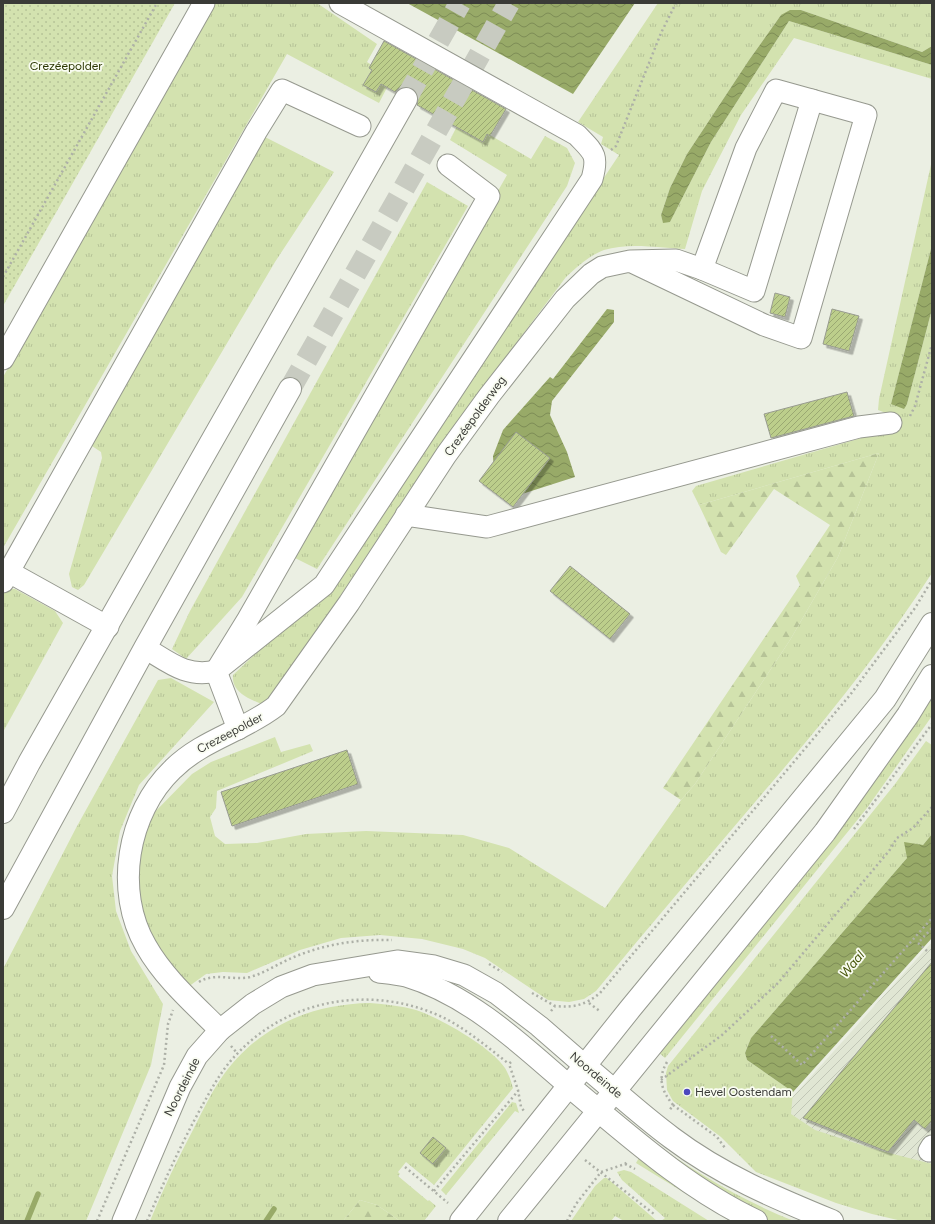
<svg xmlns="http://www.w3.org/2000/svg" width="935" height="1224" font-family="Figtree,sans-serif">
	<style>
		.industrial { fill: url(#industrial-furrows) }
		.grass { fill: url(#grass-tufts) }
		.forest { fill: url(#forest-firs) }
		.park { fill: url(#park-dots) }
		.water { fill: url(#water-waves) }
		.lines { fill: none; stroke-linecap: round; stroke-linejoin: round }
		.stream { stroke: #98aa68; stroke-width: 5.5 }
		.building { fill: url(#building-hatch); stroke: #989b90; filter: url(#shadow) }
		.highway-tunnel { stroke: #c8cbc1; stroke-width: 22; stroke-dasharray: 22 11; stroke-linecap: butt }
		.minor-casing { stroke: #96998f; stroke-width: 23 }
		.major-casing { stroke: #96998f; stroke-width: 24 }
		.highway-casing { stroke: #96998f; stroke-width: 24 }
		.path { stroke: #adb0a7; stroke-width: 2.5; stroke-dasharray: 2 3; stroke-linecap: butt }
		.minor { stroke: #fff; stroke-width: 21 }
		.major { stroke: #fff; stroke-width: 22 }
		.highway { stroke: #fff; stroke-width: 22 }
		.poi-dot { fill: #4c48be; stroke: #f9fcf1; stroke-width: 1.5 }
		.labels { text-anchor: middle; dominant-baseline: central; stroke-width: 3.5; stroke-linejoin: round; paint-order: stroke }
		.park-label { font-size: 12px; fill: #2d3804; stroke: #f9fcf1 }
		.street-label { font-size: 12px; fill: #3a3b37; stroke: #f9fcf1 }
		.poi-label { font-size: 12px; fill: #3a3b37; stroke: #f9fcf1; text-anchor: start }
		.water-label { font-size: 13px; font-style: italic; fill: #49580d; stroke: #f9fcf1 }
	</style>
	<defs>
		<pattern id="industrial-furrows" width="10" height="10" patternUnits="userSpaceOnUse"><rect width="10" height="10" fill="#e0e6d3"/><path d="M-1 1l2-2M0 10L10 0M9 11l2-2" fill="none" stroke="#c1c6b6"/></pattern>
		<pattern id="grass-tufts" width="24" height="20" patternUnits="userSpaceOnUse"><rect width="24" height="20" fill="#d3e2af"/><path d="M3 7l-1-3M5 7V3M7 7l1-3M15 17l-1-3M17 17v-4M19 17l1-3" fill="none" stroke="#b6c397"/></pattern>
		<pattern id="forest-firs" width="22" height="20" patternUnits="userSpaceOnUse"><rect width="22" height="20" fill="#d3e2af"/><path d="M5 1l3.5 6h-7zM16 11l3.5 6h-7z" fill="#b6c397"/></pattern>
		<pattern id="park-dots" width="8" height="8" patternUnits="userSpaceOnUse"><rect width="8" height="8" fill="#d3e2af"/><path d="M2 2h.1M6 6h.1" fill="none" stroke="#b6c397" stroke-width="1.8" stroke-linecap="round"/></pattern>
		<pattern id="water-waves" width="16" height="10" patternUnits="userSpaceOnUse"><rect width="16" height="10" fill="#98aa68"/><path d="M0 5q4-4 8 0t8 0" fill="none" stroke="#7d8c56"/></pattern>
		<pattern id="building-hatch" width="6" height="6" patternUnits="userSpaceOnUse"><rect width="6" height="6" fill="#bcce8b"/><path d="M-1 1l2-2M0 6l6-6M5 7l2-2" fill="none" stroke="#9aa872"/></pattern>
		<filter id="shadow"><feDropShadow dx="3.5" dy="3.5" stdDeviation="0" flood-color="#0004"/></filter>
	</defs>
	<rect width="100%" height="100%" fill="#ebefe3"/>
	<polygon class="industrial" points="932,942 932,1170 812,1132 780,1111"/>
	<g class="grass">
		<polygon points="215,3 317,3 377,44 367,62 392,78 379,103 287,54 3,548 3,377"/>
		<path d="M 658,3 L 932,3 L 932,46 L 922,52 L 801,10 L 781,15 L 749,60 L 687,154 L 670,188 L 661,215 L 663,222 L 670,222 L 711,142 L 789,21 L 932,65 L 932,79 L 794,38 L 741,115 L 702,191 L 685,249 C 660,248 629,242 604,250 C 590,255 577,267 566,277 L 468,407 L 409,491 L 280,688 L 270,700 L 262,704 C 249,699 231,692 233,675 L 268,642 L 329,592 L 619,155 L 601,144 L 603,137 L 578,122 Z"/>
		<polygon points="461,118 531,159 545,136 567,148 575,163 567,186 317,569 291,556 293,551 507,175 450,140"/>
		<polygon points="263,136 334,172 275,262 84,585 78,590 72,587 69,574 102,458 101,452 92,446"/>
		<path d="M 932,160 L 932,245 L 891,404 L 907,404 L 932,309 L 932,573 C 881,652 822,724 761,795 C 706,860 650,925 596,991 L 584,999 L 569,1002 L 548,1000 L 485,958 L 463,949 L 422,939 L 380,935 L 341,938 L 300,950 L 247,973 L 223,972 L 206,974 L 188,987 L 160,952 L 142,915 L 135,880 L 148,819 L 192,774 L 211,762 L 275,737 L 281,752 L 310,744 L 313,751 L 217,791 L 216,808 L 210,817 L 215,836 L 225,844 L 257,843 L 306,834 L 366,831 L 463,835 L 509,848 L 605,908 L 681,800 L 695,784 L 790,640 L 838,557 L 879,453 L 699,505 L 692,491 L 696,486 L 889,430 L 894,416 L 878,410 L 879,399 Z"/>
		<polygon points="427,182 468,206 242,597 186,659 172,649 190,611"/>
		<polygon points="6,589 15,589 55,611 63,623 3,732 3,595"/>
		<polygon points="171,678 214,702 139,785 120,831 112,876 116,911 131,951 163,1004 151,1065 86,1221 3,1221 3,969 76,828 158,680"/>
		<polygon points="932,691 932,716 867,808 665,1058 658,1052"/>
		<polygon points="926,741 932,745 932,834 923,845 907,858 751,1038 745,1053 747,1060 793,1092 791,1114 815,1130 874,1149 932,1164 932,1221 902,1221 872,1214 836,1203 756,1172 721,1137 673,1101 667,1090 666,1073 668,1066 895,784"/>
		<path d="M 370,1003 C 385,1004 401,1006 416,1010 C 440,1018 491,1047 505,1068 C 509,1075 511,1081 513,1088 L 434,1185 L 406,1162 L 398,1172 L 400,1174 L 398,1176 L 428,1201 L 429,1200 L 436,1206 L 424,1221 L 400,1221 L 377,1205 L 360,1200 L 343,1221 L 150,1221 C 163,1189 178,1158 194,1128 C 202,1112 210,1095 220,1080 C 255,1028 309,1004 370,1003 Z"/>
		<polygon points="512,1102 516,1103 519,1113 515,1111 446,1195 441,1190"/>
		<path d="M 651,1141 C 695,1172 743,1201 794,1221 L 768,1221 L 717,1194 Z"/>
		<polygon points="640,1156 747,1221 730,1221 636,1163"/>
		<polygon points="624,1170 631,1172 709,1221 661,1221 665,1218 622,1180 617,1172"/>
		<polygon points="604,1178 607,1178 657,1221 624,1221 615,1216 611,1221 571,1221 595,1186"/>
	</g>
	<g class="forest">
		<polygon points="879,453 838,557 790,640 695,784 681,800 663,788 800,585 796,576 830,525 774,489 726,555 721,552 699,505"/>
		<polygon points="360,1200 377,1205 400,1221 343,1221"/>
	</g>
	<polygon class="park" points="3,3 175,3 3,306"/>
	<g class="water">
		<polygon points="407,3 635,3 573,94"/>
		<polygon points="790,10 801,10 922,52 932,46 932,65 789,21 711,142 670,222 663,223 661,215 670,188 687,154 749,60 781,15"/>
		<polygon points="932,245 932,309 907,404 904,409 891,404"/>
		<polygon points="607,309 614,310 614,322 552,401 550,415 567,452 575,477 522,494 494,478 493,456 503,430 550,377 553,379"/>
		<polygon points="932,834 932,938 793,1092 747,1060 745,1053 751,1038 907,858 904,842 923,845"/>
	</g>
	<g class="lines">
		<g class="stream">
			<polyline points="27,1221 38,1194"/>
			<polyline points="266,1221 274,1209"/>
		</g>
	</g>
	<g class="building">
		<polygon points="384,41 506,109 490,136 487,134 483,142 417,105 418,99 417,93 412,88 406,87 399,88 395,92 381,84 376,92 363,85 372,70 369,68"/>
		<polygon points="775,293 790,297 785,317 770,313"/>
		<polygon points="832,309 859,316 849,351 823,344"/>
		<polygon points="847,392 854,416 771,438 764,414"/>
		<polygon points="516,432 550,458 513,507 479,481"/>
		<polygon points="570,566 630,614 610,639 550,591"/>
		<polygon points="347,750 358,784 232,826 221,792"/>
		<polygon points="932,962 932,1121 925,1129 914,1120 888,1152 803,1118"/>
		<polygon points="433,1137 446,1148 433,1164 420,1153"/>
	</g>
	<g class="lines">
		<g class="highway-tunnel">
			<polyline points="406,99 460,3"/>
			<polyline points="290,389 509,3"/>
		</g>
		<g class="minor-casing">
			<g id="minor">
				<polyline points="702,269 754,291 812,100"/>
				<polyline points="3,359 204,3"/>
				<polyline points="406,515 487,527 859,427 891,423"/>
				<polyline points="9,572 108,627"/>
				<polyline points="3,582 256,132 282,90 360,126"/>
				<path d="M 145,648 C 169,662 186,678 216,671 L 324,585 L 592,179 C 599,154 593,152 577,135 L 340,3"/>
				<polyline points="238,729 216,671 248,619 489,196 448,165"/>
				<path d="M 379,972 C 387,973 397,974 406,976 C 469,995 520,1043 569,1086"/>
				<path d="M 220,1030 C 194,1004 164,978 146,946 C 114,891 127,813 173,769 C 202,740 244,731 276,706 L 349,603 L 446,455 L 489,396 L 565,299 L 591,274 L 602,267 L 630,261 L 676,260 L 702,269 L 746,148 L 776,90 L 866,115 L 801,338 L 764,325 L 630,261"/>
				<polyline points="929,1151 932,1146"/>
				<polyline points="123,1221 180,1087 197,1056 220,1030 253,1004 281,987 313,975 397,961 434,966 464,975 496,993 539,1026 585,1066"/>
			</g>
		</g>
		<g class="major-casing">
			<g id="major">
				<path d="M 585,1066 C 614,1090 642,1116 672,1138 C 721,1175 776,1198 832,1221"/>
				<path d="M 569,1086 C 628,1135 686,1188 756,1221"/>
				<polyline points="461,1221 630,1009 885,699 932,624"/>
				<polyline points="509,1221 825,832 908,715 932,676"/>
			</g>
		</g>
		<g class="highway-casing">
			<g id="highway">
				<polyline points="3,812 29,763 406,99"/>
				<polyline points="3,908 145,648 290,389"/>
			</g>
		</g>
		<g class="path">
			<polyline points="611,150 616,146 661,33 676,3"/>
			<polyline points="3,277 157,3"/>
			<polyline points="910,416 915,406 932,344"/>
			<polyline points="854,829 932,724"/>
			<polyline points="927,951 918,943 932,928"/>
			<polyline points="489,964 502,972"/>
			<path d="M 199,982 C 215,972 233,981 250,977 C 265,973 279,963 294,957 C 325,944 359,939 392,940"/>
			<polyline points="532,993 555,1006"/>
			<polyline points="589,1003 601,1012"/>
			<path d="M 551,1011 L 555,1006 C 573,1008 586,1005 600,993 L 850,695 L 915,608 L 932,580"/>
			<polyline points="771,1036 802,1065 932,918"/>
			<polyline points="231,1046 237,1053"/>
			<polyline points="511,1062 509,1064 518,1090 521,1107 524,1111"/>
			<path d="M 667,1062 C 657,1079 662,1091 673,1105 L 669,1111"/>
			<polyline points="661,1080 722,1035 778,983 889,851 897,838 913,828 932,807"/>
			<polyline points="673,1105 717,1137 725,1148"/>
			<polyline points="585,1160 654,1214"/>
			<polyline points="625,1164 635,1169"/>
			<polyline points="405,1167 448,1203"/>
			<polyline points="434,1191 518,1091"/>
			<polyline points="97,1221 164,1065 168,1024 173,1010"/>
			<path d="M 147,1221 C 164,1182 181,1144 202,1106 C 212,1088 222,1069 237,1054 C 292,995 381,984 450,1021 C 471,1033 490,1049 509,1064"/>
			<polyline points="567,1221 576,1204 601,1172 625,1164 628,1161"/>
		</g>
		<use href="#minor" class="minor"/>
		<use href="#major" class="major"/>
		<use href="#highway" class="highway"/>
	</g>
	<circle class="poi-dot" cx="687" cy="1092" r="4"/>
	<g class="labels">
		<g class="park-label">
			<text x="66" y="66">Crezéepolder</text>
		</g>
		<g class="street-label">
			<text transform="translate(475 416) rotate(-54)">Crezéepolderweg</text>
			<text transform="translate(230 733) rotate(-28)">Crezeepolder</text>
			<text transform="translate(596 1075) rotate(40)">Noordeinde</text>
			<text transform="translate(182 1087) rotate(-63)">Noordeinde</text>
		</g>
		<g class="poi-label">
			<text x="695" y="1092">Hevel Oostendam</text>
		</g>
		<g class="water-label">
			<text transform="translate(852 964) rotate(-50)">Waal</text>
		</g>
	</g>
	<rect width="935" height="1224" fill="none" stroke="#3a3b37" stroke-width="8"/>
</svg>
